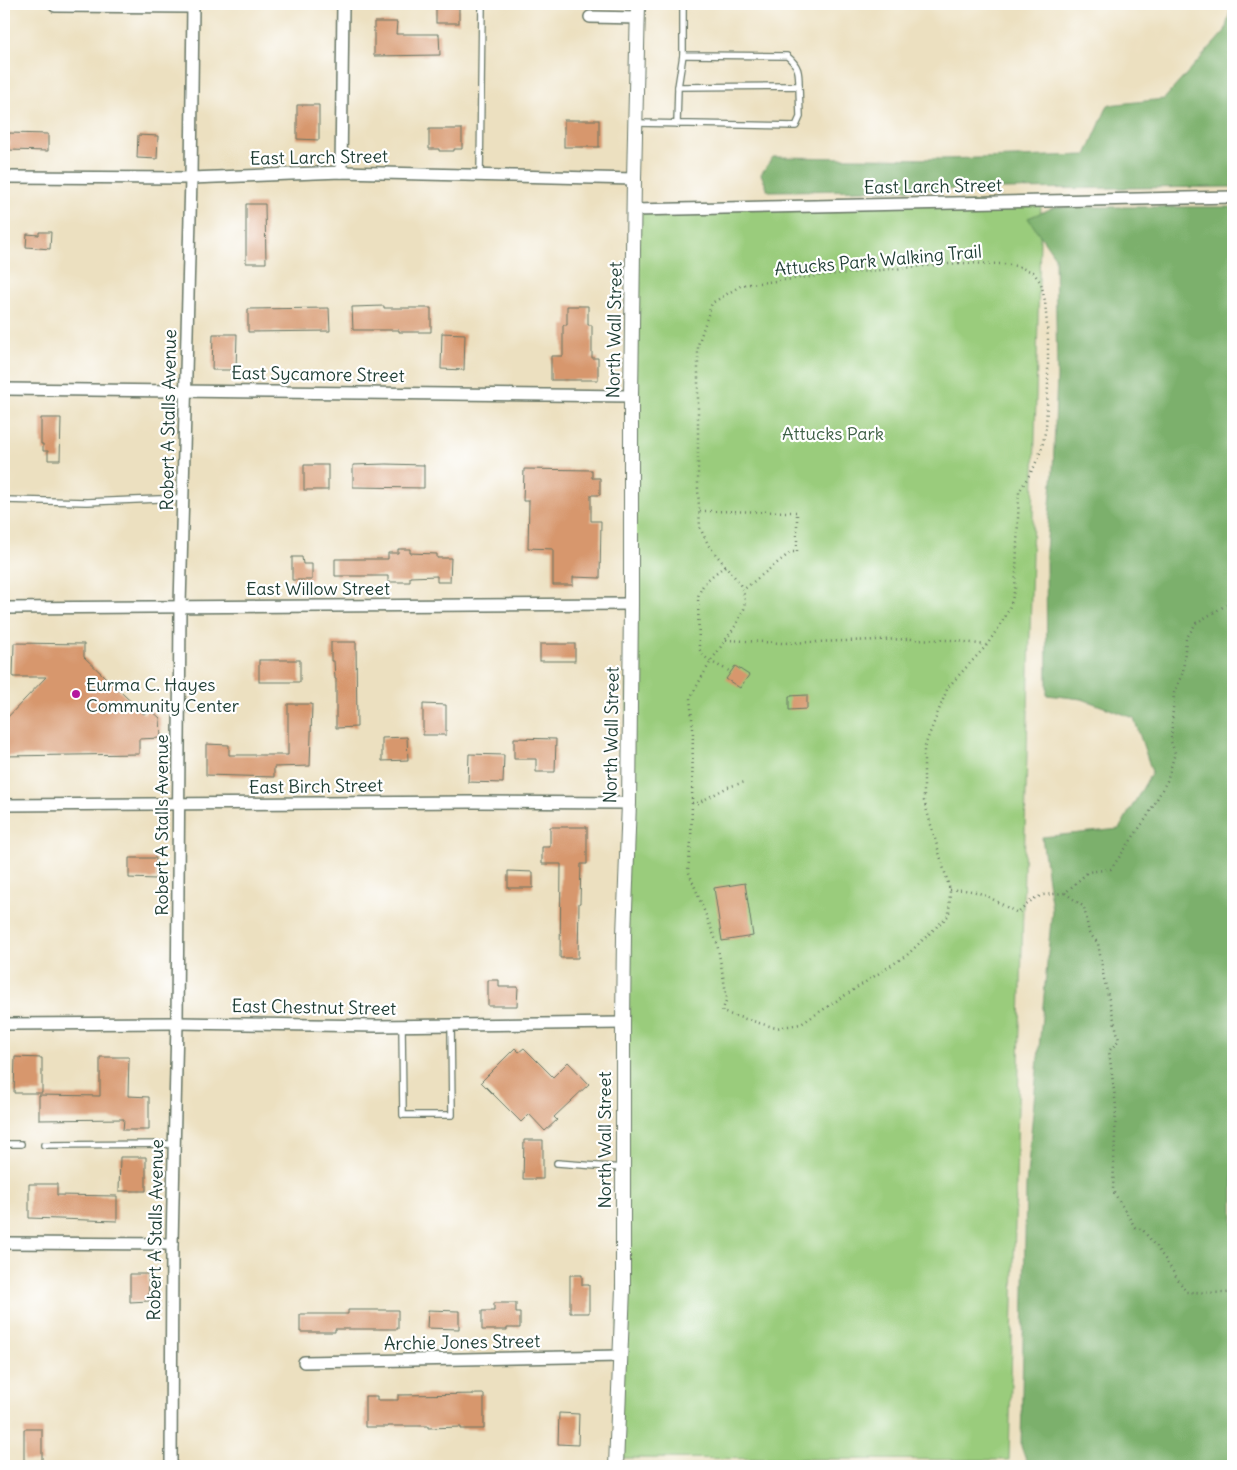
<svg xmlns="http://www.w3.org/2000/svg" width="1237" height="1470" font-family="Delius,sans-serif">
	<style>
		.green { fill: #9acc7c; stroke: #5c8458 }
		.forest { fill: #7bb06c; stroke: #4d7650 }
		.building { fill: #d7976d }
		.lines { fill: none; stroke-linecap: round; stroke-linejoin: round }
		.service-casing { stroke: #677665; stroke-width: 8 }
		.minor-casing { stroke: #677665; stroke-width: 14 }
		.tertiary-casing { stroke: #677665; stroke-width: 16 }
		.path { stroke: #677665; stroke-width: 2.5; stroke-dasharray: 1 4; stroke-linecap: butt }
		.service { stroke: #fff; stroke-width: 5.5 }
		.minor { stroke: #fff; stroke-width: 11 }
		.tertiary { stroke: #fff; stroke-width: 14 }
		.poi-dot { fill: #b5179e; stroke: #fff; stroke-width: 2 }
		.labels { text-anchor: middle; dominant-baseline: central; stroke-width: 4.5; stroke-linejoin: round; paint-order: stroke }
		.street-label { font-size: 18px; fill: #1f3d34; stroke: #fff }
		.park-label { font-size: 18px; fill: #3e6146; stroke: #fff }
		.poi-label { font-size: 18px; fill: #1f3d34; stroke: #fff; text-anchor: start }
	</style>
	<rect width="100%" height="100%" fill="#fff"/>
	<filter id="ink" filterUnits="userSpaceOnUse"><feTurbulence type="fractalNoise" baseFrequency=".02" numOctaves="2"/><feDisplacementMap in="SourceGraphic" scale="10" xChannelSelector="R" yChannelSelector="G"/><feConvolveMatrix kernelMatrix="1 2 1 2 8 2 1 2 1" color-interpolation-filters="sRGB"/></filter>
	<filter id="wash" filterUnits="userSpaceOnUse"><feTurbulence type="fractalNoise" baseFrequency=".0096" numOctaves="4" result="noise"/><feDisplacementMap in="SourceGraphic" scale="20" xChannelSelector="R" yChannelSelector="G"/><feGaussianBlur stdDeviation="1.12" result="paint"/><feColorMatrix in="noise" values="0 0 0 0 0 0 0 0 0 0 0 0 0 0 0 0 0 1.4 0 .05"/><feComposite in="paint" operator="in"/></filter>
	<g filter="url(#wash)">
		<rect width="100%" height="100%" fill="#ece0c0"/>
		<polygon class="green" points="1041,201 1009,1460 616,1458 634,210"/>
		<g class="forest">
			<polygon points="1232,4 1233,4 1233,187 768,191 761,174 773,157 942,159 1086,155 1108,105 1164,99 1225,31"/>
			<polygon points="1055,207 1233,207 1233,1466 1028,1466 1021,1446 1026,1186 1052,910 1042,837 1119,829 1152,772 1134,718 1082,699 1047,695 1046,550 1053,471 1057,377 1055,257 1028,218"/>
		</g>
		<g id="blocks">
			<g class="building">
				<rect x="436" y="4" width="23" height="19"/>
				<polygon points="374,22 397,22 396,34 439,34 440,55 374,56"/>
				<polygon points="297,105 319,105 319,140 297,139"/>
				<rect x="564" y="120" width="35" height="27"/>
				<polygon points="429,129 462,129 462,149 454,149 454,151 439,151 439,149 429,149"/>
				<polygon points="9,133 48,134 48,151 8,150"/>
				<polygon points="138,135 158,136 157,159 137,158"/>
				<polygon points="246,204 265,204 266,263 246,263"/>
				<polygon points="39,232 51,232 50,249 26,247 27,234 39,235"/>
				<polygon points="384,306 384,308 431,308 431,332 399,332 399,330 353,330 352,307"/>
				<polygon points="567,306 588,306 588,325 592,325 592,358 598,358 598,380 551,380 551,356 563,356 563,325 567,325"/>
				<polygon points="329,308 330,331 248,332 248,309"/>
				<polygon points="442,333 465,334 464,370 441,369"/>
				<polygon points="213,334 237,334 236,370 212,370"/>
				<polygon points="41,418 61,418 60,460 48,460 48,451 43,451 43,444 41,444"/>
				<polygon points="386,464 424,465 424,488 353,487 353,465"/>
				<rect x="304" y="465" width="24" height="25"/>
				<polygon points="524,469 592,470 592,478 600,478 600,495 591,495 591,521 601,521 600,578 573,577 573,585 553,585 553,549 528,548 529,501 523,501"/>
				<polygon points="398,549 410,549 410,553 437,554 437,558 451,558 450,582 437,582 437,576 410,577 410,582 388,582 388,576 335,576 335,559 388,559 388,553 398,553"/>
				<polygon points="292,557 302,557 303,564 312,564 312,580 292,580"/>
				<polygon points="331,642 356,642 357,727 336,728 336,679 335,679 334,661 331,661"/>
				<polygon points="14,643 84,644 84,657 144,714 149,708 160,718 161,738 139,739 139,754 4,756 4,721 46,677 13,677"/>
				<rect x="540" y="644" width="35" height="17"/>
				<rect x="259" y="660" width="41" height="22"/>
				<polygon points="735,666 749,675 740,688 726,679"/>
				<polygon points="807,695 807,709 789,710 789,696"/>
				<polygon points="288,704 312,704 310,766 274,767 274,777 206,775 206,744 229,745 229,755 288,755"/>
				<polygon points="423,704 446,705 446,735 423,735"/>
				<polygon points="407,737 408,760 382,761 382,738"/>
				<polygon points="514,738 556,739 555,772 536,772 536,759 514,759"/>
				<polygon points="469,754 504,755 503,783 468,782"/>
				<polygon points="550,827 587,827 587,864 581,864 580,903 579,903 578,958 560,958 561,864 542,864 542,847 550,847"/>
				<polygon points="129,858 156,858 156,879 129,878"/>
				<polygon points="508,871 533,872 533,888 508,888"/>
				<polygon points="745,883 753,936 722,941 714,888"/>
				<polygon points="488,980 499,980 499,987 518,987 517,1006 488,1006"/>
				<polygon points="515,1048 519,1052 524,1048 553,1077 568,1062 589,1084 554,1117 557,1120 545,1131 529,1114 521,1122 481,1082"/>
				<polygon points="15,1057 42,1058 42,1093 14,1093"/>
				<polygon points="100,1057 129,1057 128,1096 149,1097 149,1130 123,1130 124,1119 39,1120 39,1095 100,1096"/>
				<polygon points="524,1140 543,1140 543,1179 523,1179"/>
				<polygon points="120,1157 146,1157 146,1191 119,1191"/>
				<polygon points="29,1184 57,1184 57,1195 117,1196 117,1221 29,1218"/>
				<polygon points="130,1274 148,1274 149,1301 130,1302"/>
				<polygon points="570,1275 582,1275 582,1285 589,1285 589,1313 570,1313"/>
				<polygon points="494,1303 516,1303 516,1313 520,1313 520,1328 507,1328 507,1330 482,1330 482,1311 494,1311"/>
				<polygon points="348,1310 398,1310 398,1329 335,1329 335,1332 300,1332 300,1314 348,1314"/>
				<polygon points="428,1310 459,1311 459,1329 427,1328"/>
				<polygon points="484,1394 484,1429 461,1429 461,1427 428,1428 428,1426 388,1426 388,1427 365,1427 365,1396 377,1396 377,1400 398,1400 398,1395"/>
				<polygon points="559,1413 579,1414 578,1445 558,1444"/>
				<polygon points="24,1429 42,1429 42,1462 24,1461"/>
			</g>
		</g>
	</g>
	<g filter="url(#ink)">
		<use href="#blocks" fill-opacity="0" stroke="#677665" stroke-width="1"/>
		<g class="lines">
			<g class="service-casing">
				<g id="service">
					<path d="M 683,4 L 683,55 L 787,56 C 799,66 799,72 799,86"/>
					<polyline points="678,87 683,55"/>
					<polyline points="636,123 796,126 800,117 799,86 678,87 677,124"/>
					<polyline points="480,176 482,4"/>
					<polyline points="4,500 87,502 183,498"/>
					<polyline points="402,1026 403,1115 452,1115 451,1025"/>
					<polyline points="4,1144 21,1144"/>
					<polyline points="44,1145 174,1144"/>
					<polyline points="557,1163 623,1168"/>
				</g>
			</g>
			<g class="minor-casing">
				<g id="minor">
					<polyline points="55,6 193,7"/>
					<polyline points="590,17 638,18"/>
					<polyline points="341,172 343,4"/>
					<polyline points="4,177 191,178 341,172 634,179"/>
					<polyline points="634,210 1233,197"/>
					<polyline points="4,389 631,396"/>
					<polyline points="4,608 631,604"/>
					<polyline points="4,805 474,802 629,803"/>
					<polyline points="4,1024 177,1023 376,1026 623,1023"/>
					<polyline points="4,1243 172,1244"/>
					<polyline points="304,1362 621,1356"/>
					<polyline points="171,1466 172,1244 177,1023 180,606 191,178 193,4"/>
				</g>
			</g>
			<g class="tertiary-casing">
				<polyline id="tertiary" points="616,1466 623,1288 623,1023 624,935 629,803 631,604 631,396 634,179 638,4"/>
			</g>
			<g class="path">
				<polygon points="959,263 1004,264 1016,266 1033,272 1041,283 1045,301 1048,338 1048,386 1046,427 1042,448 1034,467 1019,492 1016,573 1015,588 1012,600 1007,614 987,645 948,687 924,748 924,801 950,890 949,915 907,955 801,1024 776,1028 722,1012 727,998 717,943 688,870 691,842 692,803 693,728 690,698 711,661 736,625 744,609 745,600 743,590 738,581 709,546 700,528 698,488 698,345 712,303 742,285 826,275"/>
				<polyline points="700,511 797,512 797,552 791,552 743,590"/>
				<path d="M 725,566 C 712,576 702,582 698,597 L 699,648 C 703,660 720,666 731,672"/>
				<polyline points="726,640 782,643 908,639 951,640 986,645"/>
				<polyline points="692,803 698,803 728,787 745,782"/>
				<path d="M 950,890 C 983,888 991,900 1018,913 L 1033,899 L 1043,895 L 1065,893 L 1088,872 L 1111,869 L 1147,817 L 1167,781 L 1175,753 L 1171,741 L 1174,693 L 1183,672 L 1186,639 L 1196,623 L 1233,601"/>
				<polyline points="1065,893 1084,907 1089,933 1098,943 1104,979 1119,1040 1109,1051 1116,1106 1113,1191 1135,1227 1143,1230 1165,1259 1186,1292 1226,1293 1233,1292"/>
			</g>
			<use href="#service" class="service"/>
			<use href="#minor" class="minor"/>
			<use href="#tertiary" class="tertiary"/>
		</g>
	</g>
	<circle class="poi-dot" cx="76" cy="694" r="5"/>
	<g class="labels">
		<g class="street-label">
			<text transform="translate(319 157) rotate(-1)">East Larch Street</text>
			<text transform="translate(933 186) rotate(-1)">East Larch Street</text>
			<text transform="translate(878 260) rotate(-5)">Attucks Park Walking Trail</text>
			<text transform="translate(614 330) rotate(-89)">North Wall Street</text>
			<text transform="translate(318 374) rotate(1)">East Sycamore Street</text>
			<text transform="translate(168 420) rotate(-89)">Robert A Stalls Avenue</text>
			<text x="318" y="588">East Willow Street</text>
			<text transform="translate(611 735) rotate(-89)">North Wall Street</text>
			<text transform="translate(316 786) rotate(-1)">East Birch Street</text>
			<text transform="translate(161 825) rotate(-90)">Robert A Stalls Avenue</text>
			<text transform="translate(314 1007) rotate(1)">East Chestnut Street</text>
			<text transform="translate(604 1140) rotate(-90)">North Wall Street</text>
			<text transform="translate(155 1230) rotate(-89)">Robert A Stalls Avenue</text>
			<text transform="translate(462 1342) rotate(-1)">Archie Jones Street</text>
		</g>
		<g class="park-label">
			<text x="833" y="433">Attucks Park</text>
		</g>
		<g class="poi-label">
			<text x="86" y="684">Eurma C. Hayes<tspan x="86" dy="21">Community Center</tspan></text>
		</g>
	</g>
	<rect width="1237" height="1470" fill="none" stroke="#fff" stroke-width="20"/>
</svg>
